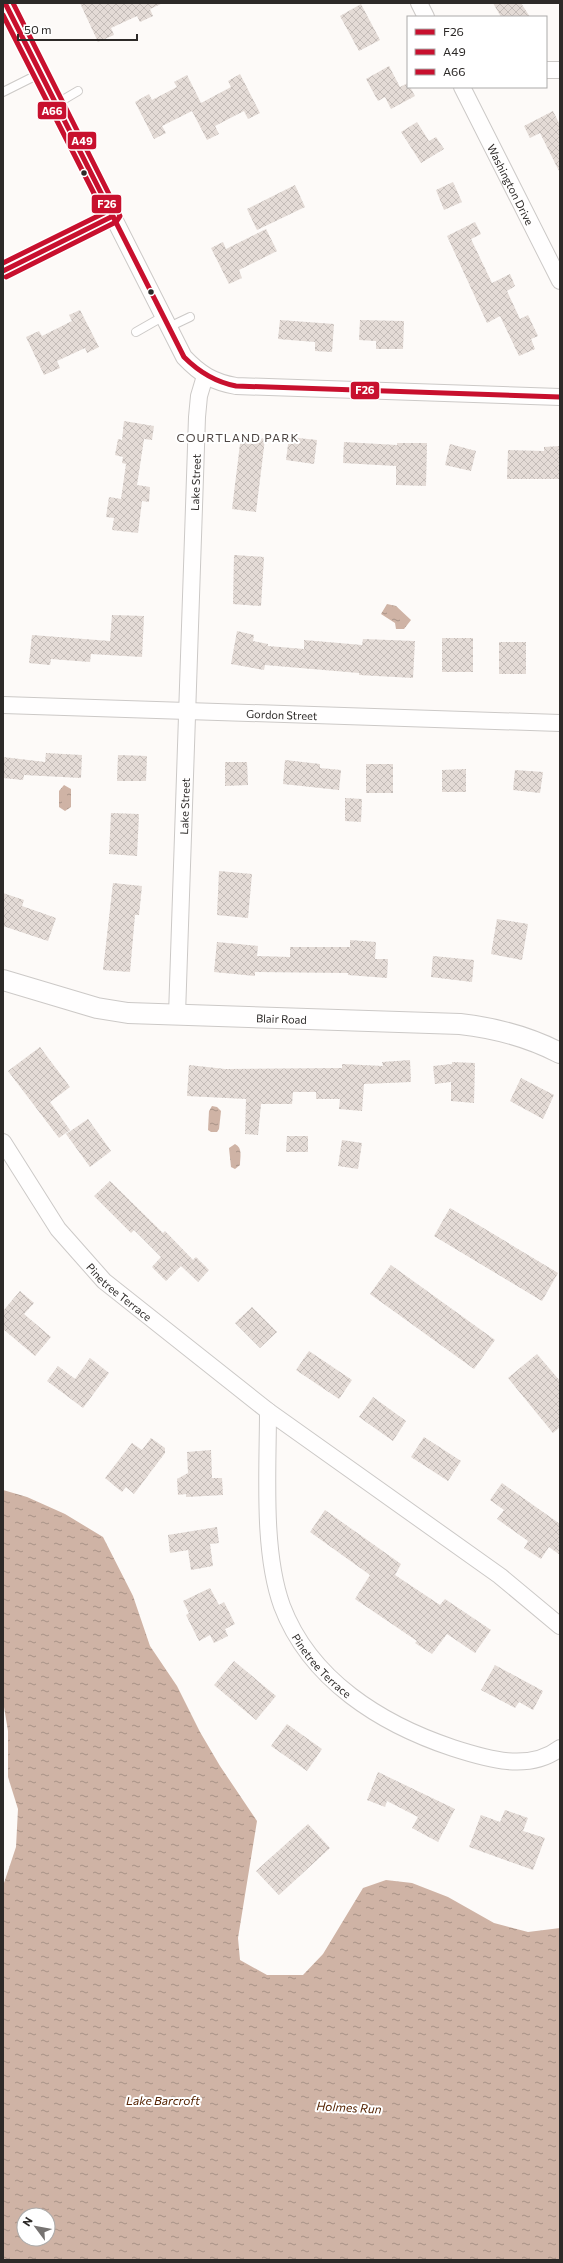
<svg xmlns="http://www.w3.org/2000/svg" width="563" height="2263" font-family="Commissioner,sans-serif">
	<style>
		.water { fill: url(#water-ripples); fill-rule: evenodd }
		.building { fill: url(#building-cross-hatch) }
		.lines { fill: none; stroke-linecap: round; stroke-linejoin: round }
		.service-casing { stroke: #ccc9c7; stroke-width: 10 }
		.minor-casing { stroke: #ccc9c7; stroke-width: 18 }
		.tertiary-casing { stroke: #ccc9c7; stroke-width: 22 }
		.service { stroke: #fffefe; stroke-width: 8 }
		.minor { stroke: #fffefe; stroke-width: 16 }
		.tertiary { stroke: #fffefe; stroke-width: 20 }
		.bus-1-casing { stroke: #fff; stroke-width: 8 }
		.bus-2-casing { stroke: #fff; stroke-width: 8 }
		.bus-3-casing { stroke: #fff; stroke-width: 8 }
		.bus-1 { stroke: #c8102e; stroke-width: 5 }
		.bus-2 { stroke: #c8102e; stroke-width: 5 }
		.bus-3 { stroke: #c8102e; stroke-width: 5 }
		.bus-dot { fill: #2d2a28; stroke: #fff; stroke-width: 1.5 }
		.labels { text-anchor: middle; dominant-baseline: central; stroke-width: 4; stroke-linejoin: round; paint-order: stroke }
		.street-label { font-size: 11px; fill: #2d2a28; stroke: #fff }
		.neighbourhood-label { font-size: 12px; letter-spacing: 1px; fill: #4e4643; stroke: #fff }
		.water-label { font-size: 12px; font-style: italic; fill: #542302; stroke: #fff }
		.line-badge { stroke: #fff; stroke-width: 1.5 }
		.badge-label { font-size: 11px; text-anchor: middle; font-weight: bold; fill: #fff }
	</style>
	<defs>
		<pattern id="water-ripples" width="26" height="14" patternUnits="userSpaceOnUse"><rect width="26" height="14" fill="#cfb3a5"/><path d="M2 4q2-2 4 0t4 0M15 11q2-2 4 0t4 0" fill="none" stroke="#a89286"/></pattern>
		<pattern id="building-cross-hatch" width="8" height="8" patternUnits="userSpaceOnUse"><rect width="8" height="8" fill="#e4dbd6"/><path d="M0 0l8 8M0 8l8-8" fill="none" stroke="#c4bcb8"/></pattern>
	</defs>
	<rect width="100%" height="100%" fill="#fdfaf8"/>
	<g class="water">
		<polygon points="387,604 396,606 411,620 404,629 396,629 395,623 381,614"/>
		<polygon points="64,785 71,789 71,807 65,811 59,807 59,791"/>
		<polygon points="212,1106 217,1107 221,1111 219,1129 217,1132 211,1132 208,1130 209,1111"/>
		<path d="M 235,1144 C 243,1148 240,1157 240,1165 L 235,1169 L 231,1167 L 229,1148 Z"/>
		<path d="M 3,1490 L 27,1497 L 65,1514 L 103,1537 L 133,1596 L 150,1646 L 177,1686 L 200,1732 L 220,1766 L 257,1821 L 238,1938 L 240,1960 L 267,1975 L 303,1975 L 323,1954 L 363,1888 L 386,1880 L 412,1883 L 448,1897 L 494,1923 L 528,1932 L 560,1928 L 560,2260 L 3,2260 L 3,1886 L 16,1847 L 18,1809 L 8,1777 L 8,1731 L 3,1701 ZM 24,2215 L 48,2215 L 48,2239 L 24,2239 Z"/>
	</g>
	<g class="building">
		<polygon points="80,3 163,3 150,9 153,16 140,22 137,16 111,28 114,35 98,42"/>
		<polygon points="493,3 521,3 530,17 501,17"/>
		<polygon points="361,4 380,40 359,51 340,16"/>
		<polygon points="389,66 400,87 408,83 408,87 410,87 415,96 391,109 385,97 378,101 366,79"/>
		<polygon points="240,74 260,113 248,119 244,111 215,126 219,134 207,140 192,111 162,126 166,133 154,139 135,102 149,94 152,100 177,87 174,82 187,75 201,103 231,87 228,81"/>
		<polygon points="553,111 560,125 560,173 540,133 530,138 524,126"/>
		<polygon points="417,122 429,141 436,137 444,149 421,163 401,132"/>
		<polygon points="453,182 462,202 444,210 436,190"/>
		<polygon points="295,185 305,207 257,230 247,209"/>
		<polygon points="475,222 481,234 471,239 492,283 510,274 515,286 507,291 520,319 528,315 538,336 531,339 535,349 519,356 500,316 487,323 447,236"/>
		<polygon points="266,229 277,251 239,270 242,278 229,284 211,248 223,242 226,249"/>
		<polygon points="80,310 99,347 87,353 85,348 57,361 60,368 44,375 26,337 39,331 42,336 72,321 69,315"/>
		<polygon points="280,320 334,324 332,352 315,351 315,342 278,339"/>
		<polygon points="360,320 404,321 403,349 376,349 376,341 359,340"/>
		<polygon points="124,421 154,426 152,440 144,439 137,485 150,487 149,502 142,501 138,533 112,530 114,518 106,517 109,497 121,499 126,464 122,463 123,457 115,455 118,439 122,440"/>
		<polygon points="241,436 265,439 256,512 232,509"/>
		<polygon points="289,437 317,440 314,464 286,460"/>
		<polygon points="344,442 397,445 397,443 427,443 426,486 396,485 396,466 343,463"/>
		<polygon points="450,444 476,451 471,471 445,465"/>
		<polygon points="560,446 560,479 507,479 508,450 544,451 544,447"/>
		<polygon points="234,555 264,557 261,606 233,604"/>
		<polygon points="112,615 144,616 142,657 91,654 90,662 51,659 50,665 29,663 32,635 110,641"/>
		<polygon points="237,631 254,635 253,641 268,644 268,646 304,649 304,640 362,645 363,639 415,641 413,678 359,675 359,673 265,665 264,670 231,664"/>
		<rect x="442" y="638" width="31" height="34"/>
		<rect x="499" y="642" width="27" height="32"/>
		<polygon points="46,753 82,755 81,778 24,775 23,780 3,778 3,757 45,762"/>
		<polygon points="118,755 147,756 146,781 117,781"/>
		<polygon points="285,760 320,764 320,768 341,770 339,790 283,784"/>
		<polygon points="225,762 247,762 248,785 225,786"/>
		<rect x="366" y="764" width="27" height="29"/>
		<polygon points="466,769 466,792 442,792 442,770"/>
		<polygon points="515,770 543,772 540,793 513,790"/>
		<polygon points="345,798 362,799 361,822 345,821"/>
		<polygon points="111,813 139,814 137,856 109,854"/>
		<polygon points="219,871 252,874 248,918 217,915"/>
		<polygon points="113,883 142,886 139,915 135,915 130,972 103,970"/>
		<polygon points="3,893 24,900 22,906 56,918 48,941 3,926"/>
		<polygon points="497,919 528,924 522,960 491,954"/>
		<polygon points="350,940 376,942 375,959 388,959 387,978 348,975 348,973 255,972 255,976 214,972 217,942 258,946 257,956 290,957 290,947 350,947"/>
		<polygon points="433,956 474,960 472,982 431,977"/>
		<polygon points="40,1047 70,1087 50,1102 70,1130 59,1138 8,1071"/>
		<polygon points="410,1060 411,1082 364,1084 362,1111 339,1109 340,1099 316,1099 316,1092 293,1092 292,1104 261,1104 258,1135 245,1134 246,1099 187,1096 189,1065 225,1069 342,1068 342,1064 383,1066 382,1062"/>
		<polygon points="452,1062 475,1063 474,1103 451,1101 451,1082 435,1084 433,1066 452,1064"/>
		<polygon points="521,1078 554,1095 543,1119 510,1101"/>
		<polygon points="88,1119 111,1151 90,1167 66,1134"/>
		<polygon points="287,1136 308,1136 308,1152 286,1152"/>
		<polygon points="342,1140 362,1143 358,1169 338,1166"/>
		<polygon points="110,1181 163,1233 165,1231 193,1260 196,1257 209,1270 198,1282 181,1266 166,1281 152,1267 161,1257 134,1230 131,1233 94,1196"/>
		<polygon points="450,1208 558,1273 542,1301 434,1236"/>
		<polygon points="391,1265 495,1340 474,1369 370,1294"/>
		<polygon points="20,1291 34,1303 24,1314 51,1337 35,1356 3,1329 3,1311"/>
		<polygon points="252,1307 277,1332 260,1348 235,1323"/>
		<polygon points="309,1351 352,1380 339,1399 296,1370"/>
		<polygon points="537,1354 560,1381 560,1427 553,1433 508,1378"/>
		<polygon points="90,1358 109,1373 83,1408 47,1381 58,1366 75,1379"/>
		<polygon points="373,1397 406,1421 393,1441 359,1417"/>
		<polygon points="424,1437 461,1461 448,1481 411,1457"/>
		<polygon points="151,1438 165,1448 165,1453 134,1494 126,1487 122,1492 105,1478 132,1443 142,1450"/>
		<polygon points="211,1450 212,1478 222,1478 223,1495 186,1497 186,1494 178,1495 177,1479 188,1473 187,1452"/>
		<polygon points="502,1483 560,1524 560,1555 549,1547 541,1559 524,1548 528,1541 497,1519 504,1510 490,1500"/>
		<polygon points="325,1510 401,1564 395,1575 440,1605 445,1599 491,1630 475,1653 447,1634 432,1654 415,1643 417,1641 355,1599 370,1575 310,1532"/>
		<polygon points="217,1527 219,1543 210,1544 213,1566 191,1570 188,1550 170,1553 168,1535"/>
		<polygon points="210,1588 219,1605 224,1602 235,1624 225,1629 228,1636 214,1643 210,1635 199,1641 186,1615 189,1613 183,1601"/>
		<polygon points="234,1661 276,1696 256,1720 214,1685"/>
		<polygon points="495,1665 543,1691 533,1710 519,1702 515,1708 481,1690"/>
		<polygon points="287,1724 322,1749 307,1771 271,1746"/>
		<polygon points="378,1772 455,1809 438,1842 412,1828 418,1817 387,1801 385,1807 367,1800"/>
		<polygon points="505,1810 528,1818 523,1831 545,1838 533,1870 469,1847 481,1815 500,1822"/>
		<polygon points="308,1824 330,1848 279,1895 256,1871"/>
	</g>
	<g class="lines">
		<g class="service-casing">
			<g id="service">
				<polyline points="3,92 41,73"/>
				<polyline points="56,104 78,91"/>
				<polyline points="169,327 190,317"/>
				<polyline points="136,332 164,316"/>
			</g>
		</g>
		<g class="minor-casing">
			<g id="minor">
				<path d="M 5,3 L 184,357 C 200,374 213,382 236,386 L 560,397"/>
				<polyline points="419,3 426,17"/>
				<polyline points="546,70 560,70"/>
				<path id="s1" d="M 462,87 L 560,281"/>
				<polyline points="3,271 113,216"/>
				<path id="s2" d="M 3,705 L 560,723"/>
				<path id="s3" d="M 177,1015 L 197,417 L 199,396 L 205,376"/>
				<path id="s4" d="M 3,1142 L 58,1229 L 104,1281 L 268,1411 L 500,1576 L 560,1626"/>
				<path id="s5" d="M 268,1411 C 268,1470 262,1551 282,1606 C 310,1680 381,1724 453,1748 C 487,1759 529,1772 560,1748"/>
			</g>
		</g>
		<g class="tertiary-casing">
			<g id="tertiary">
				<path id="s6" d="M 3,980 L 97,1008 L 128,1013 L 460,1024 C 496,1028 527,1036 560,1053"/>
			</g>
		</g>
		<use href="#service" class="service"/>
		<use href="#minor" class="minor"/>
		<use href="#tertiary" class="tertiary"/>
		<g class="bus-1-casing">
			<g id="bus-1">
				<path d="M 5,3 L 184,357 C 199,372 215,382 236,386 L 560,397"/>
				<polyline points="3,271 113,216"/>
			</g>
		</g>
		<g class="bus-2-casing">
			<polyline id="bus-2" points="6,277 116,222 120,216 13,3"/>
		</g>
		<g class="bus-3-casing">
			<polyline id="bus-3" points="3,15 104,213 3,263"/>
		</g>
		<use href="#bus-1" class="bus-1"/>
		<use href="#bus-2" class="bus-2"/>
		<use href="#bus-3" class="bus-3"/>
	</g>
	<g class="bus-dot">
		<circle cx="84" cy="173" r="3.5"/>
		<circle cx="151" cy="292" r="3.5"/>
	</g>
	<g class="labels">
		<g class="street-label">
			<text stroke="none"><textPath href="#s1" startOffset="109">Washington Drive</textPath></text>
			<text stroke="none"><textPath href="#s3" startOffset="533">Lake Street</textPath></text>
			<text stroke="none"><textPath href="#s2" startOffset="279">Gordon Street</textPath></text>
			<text stroke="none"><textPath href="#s3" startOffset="209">Lake Street</textPath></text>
			<text stroke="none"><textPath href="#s6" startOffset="283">Blair Road</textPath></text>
			<text stroke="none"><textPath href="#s4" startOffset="191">Pinetree Terrace</textPath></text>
			<text stroke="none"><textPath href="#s5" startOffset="269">Pinetree Terrace</textPath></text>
		</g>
		<g class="neighbourhood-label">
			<text x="238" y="437">COURTLAND PARK</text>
		</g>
		<g class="water-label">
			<text x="163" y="2100">Lake Barcroft</text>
			<text transform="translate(349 2107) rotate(3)">Holmes Run</text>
		</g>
	</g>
	<g class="line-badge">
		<rect x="37" y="101" width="30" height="19" rx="4" fill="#c8102e"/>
		<rect x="67" y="131" width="30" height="19" rx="4" fill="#c8102e"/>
		<rect x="91" y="194" width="31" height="20" rx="4" fill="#c8102e"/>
		<rect x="350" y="381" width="30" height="19" rx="4" fill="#c8102e"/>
	</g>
	<g class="badge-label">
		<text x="52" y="115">A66</text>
		<text x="82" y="145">A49</text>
		<text x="107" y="208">F26</text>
		<text x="365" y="394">F26</text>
	</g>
	<rect width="563" height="2263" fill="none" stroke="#2d2a28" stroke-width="8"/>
	<rect x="407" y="16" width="140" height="72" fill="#ffffff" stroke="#abaaa9"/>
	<rect x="415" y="29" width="20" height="6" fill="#c8102e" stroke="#abaaa9"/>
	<text x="443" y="36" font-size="12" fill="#2d2a28">F26</text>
	<rect x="415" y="49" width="20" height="6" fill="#c8102e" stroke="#abaaa9"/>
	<text x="443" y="56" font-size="12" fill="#2d2a28">A49</text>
	<rect x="415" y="69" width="20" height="6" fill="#c8102e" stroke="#abaaa9"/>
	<text x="443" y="76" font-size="12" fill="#2d2a28">A66</text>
	<g transform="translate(36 2227) rotate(302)"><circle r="19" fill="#ffffff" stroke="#abaaa9"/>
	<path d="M0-3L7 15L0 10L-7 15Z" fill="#767371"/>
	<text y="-6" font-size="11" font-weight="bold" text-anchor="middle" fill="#2d2a28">N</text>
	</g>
	<path d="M18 34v6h119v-6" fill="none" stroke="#2d2a28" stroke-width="2"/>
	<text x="24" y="34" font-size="12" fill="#2d2a28" stroke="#ffffff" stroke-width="3" paint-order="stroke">50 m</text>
</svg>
